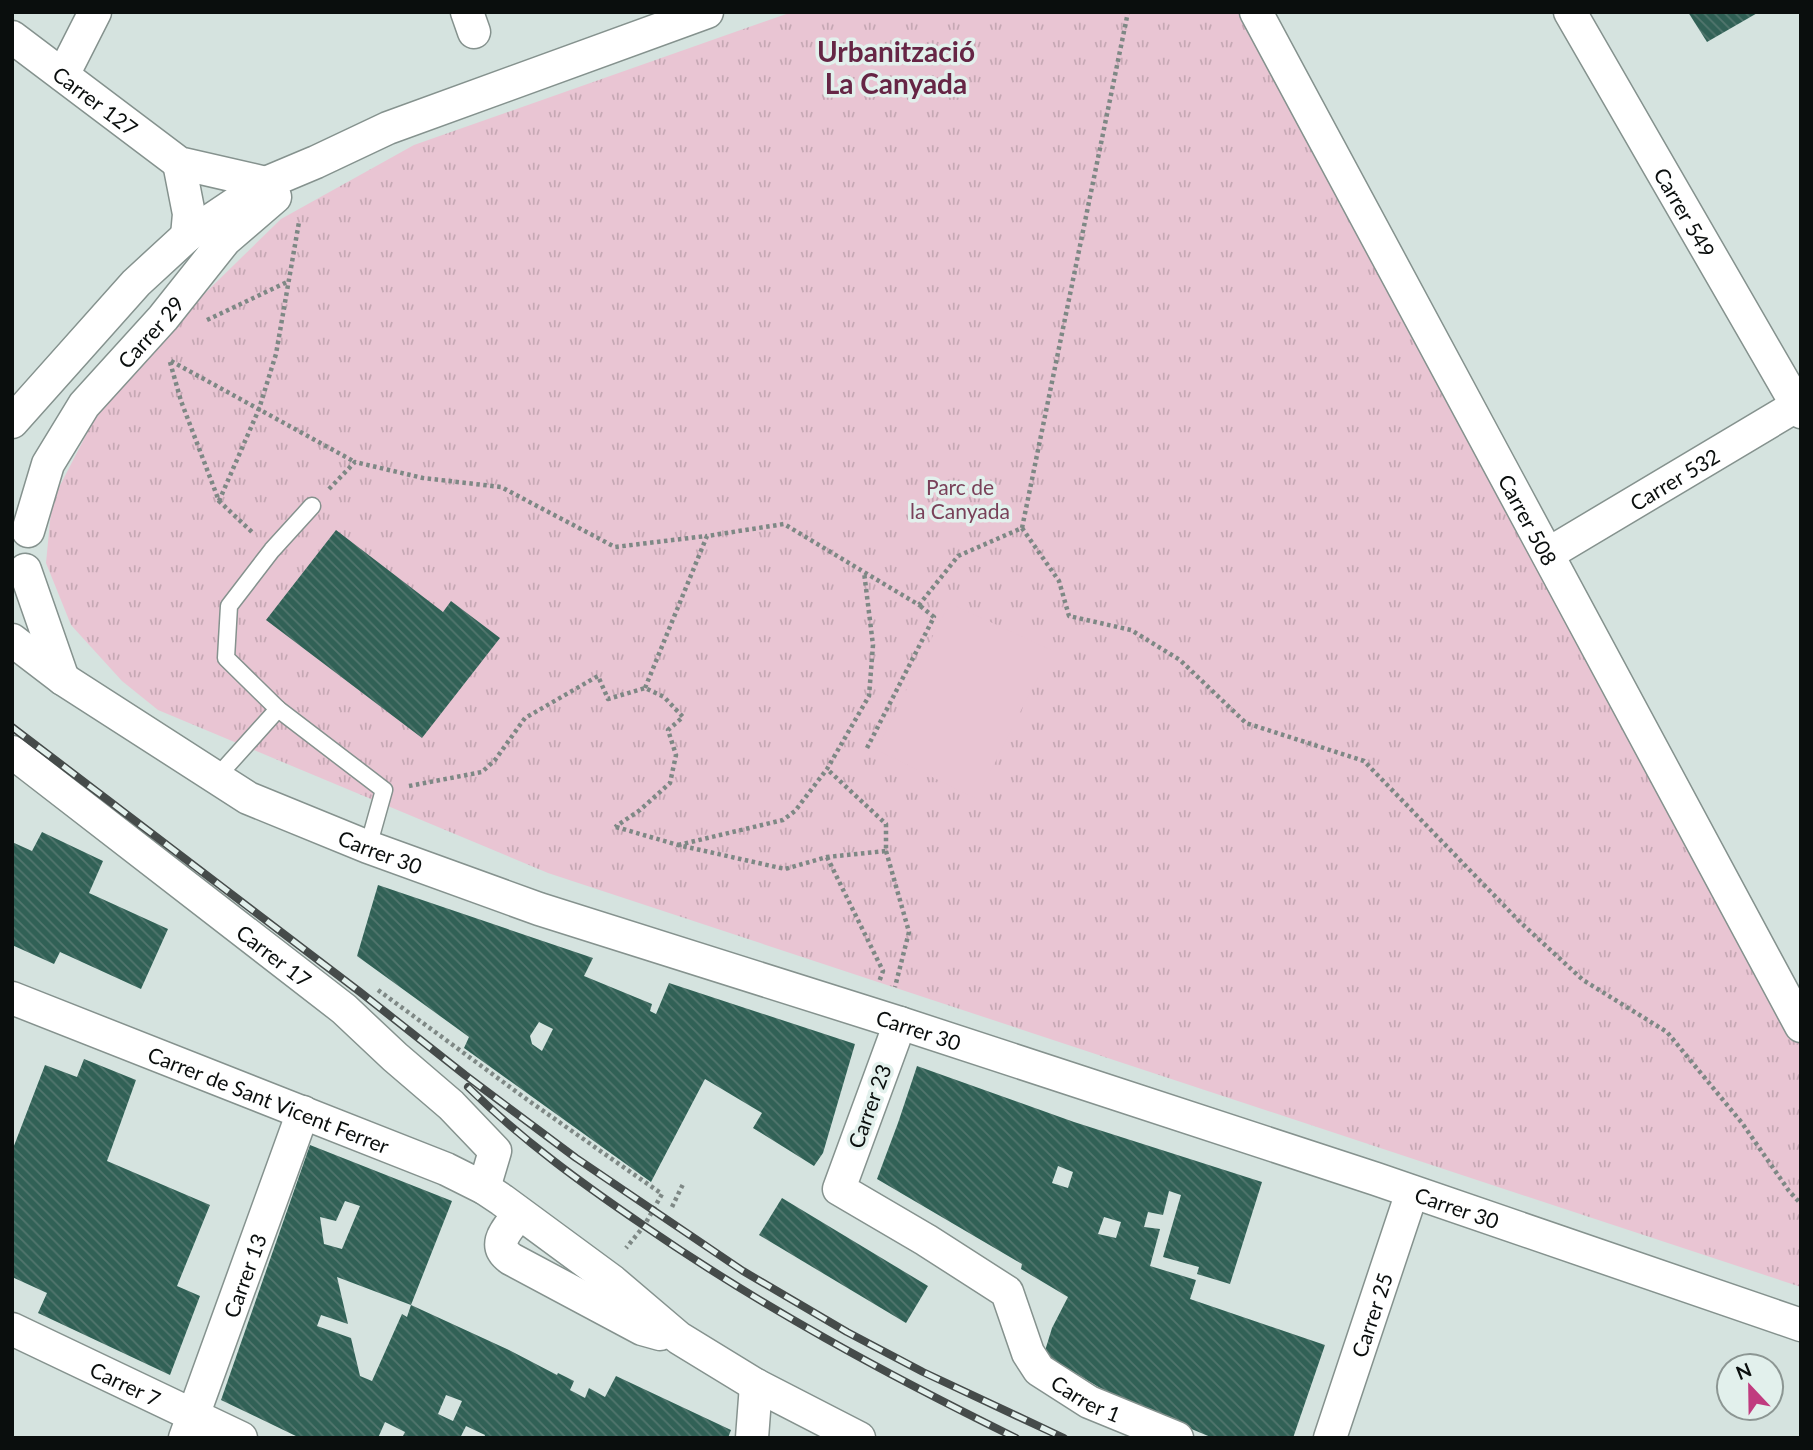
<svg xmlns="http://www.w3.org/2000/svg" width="1813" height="1450" font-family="Lato,sans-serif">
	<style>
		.grass { fill: url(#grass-tufts) }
		.pitch { fill: #e9c5d3 }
		.building { fill: url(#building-back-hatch); fill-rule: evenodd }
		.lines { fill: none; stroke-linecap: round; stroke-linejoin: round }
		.lane-casing { stroke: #85928e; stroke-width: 19 }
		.street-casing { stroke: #85928e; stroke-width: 35 }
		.path { stroke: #7e8885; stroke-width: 4.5; stroke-dasharray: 3.5 3.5; stroke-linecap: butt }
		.lane { stroke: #fff; stroke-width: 16 }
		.street { stroke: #fff; stroke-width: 32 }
		.rail-casing { stroke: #454b4a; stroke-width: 8 }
		.rail { stroke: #e2f0ec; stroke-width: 5; stroke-dasharray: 16; stroke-linecap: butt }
		.labels { text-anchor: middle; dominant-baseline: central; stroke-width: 7; stroke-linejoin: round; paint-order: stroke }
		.street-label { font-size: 21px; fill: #0a0e0d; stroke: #e2f0ec }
		.park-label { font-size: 21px; fill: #794059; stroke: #e2f0ec }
		.district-label { font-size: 28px; font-weight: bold; fill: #662545; stroke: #e2f0ec }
	</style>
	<defs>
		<pattern id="grass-tufts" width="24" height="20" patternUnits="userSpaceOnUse" patternTransform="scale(1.75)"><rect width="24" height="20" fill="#e9c5d3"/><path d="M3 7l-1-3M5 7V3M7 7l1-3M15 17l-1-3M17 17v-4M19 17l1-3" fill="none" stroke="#c6a8b4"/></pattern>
		<pattern id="building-back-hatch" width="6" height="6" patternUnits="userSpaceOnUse" patternTransform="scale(1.75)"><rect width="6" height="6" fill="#316156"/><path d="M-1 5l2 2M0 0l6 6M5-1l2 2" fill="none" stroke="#52766e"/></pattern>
	</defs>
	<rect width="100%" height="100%" fill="#d5e3df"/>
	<polygon class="grass" points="792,12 1245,12 1319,139 1801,1042 1801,1287 548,873 158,710 122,681 71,625 46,563 52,501 103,402 195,303 281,219 414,145"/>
	<polygon class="pitch" points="949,603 1051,650 977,799 877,750"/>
	<g class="building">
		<polygon points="1688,12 1759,12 1707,42"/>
		<polygon points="336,530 443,612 451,601 500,638 422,738 266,620"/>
		<polygon points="42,832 103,861 89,893 168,929 141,989 60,952 54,964 12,945 12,842 32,851"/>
		<path d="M 378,885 L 593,958 L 584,976 L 652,1004 L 650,1011 L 656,1014 L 669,983 L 855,1044 L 823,1153 L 814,1166 L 753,1128 L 762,1113 L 705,1079 L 651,1182 L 464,1048 L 469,1037 L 357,956 ZM 539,1022 L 553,1029 L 542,1051 L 532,1044 L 530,1036 Z"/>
		<polygon points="84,1059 136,1080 107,1161 210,1205 177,1286 200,1296 170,1375 38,1313 47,1293 12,1277 12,1151 45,1065 77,1077"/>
		<path d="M 917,1066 L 1074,1122 L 1262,1182 L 1230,1284 L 1197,1274 L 1199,1267 L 1163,1257 L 1181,1195 L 1169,1191 L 1163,1215 L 1148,1212 L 1144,1227 L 1160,1229 L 1150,1266 L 1196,1280 L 1190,1299 L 1325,1345 L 1293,1438 L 1213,1438 L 1115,1397 L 1044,1354 L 1052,1328 L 1068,1297 L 1021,1269 L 1022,1264 L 877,1179 L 898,1123 ZM 1058,1166 L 1073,1172 L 1068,1188 L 1052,1183 ZM 1104,1217 L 1121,1222 L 1116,1238 L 1098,1234 Z"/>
		<path d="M 310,1145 L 452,1201 L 411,1305 L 337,1277 L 348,1324 L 321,1315 L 317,1326 L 351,1338 L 360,1376 L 372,1381 L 402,1314 L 407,1317 L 411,1305 L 509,1350 L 557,1375 L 558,1373 L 574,1381 L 570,1390 L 585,1398 L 589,1388 L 605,1397 L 616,1376 L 731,1430 L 728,1438 L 484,1438 L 485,1435 L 466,1426 L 460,1438 L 402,1438 L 405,1432 L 385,1422 L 378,1438 L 300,1438 L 221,1400 ZM 345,1201 L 360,1206 L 342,1249 L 324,1244 L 320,1217 L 336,1221 ZM 446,1395 L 462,1401 L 453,1421 L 438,1414 Z"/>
		<polygon points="782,1198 928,1286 906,1323 759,1235"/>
	</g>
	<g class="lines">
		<g class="lane-casing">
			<g id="lane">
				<polyline points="312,506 272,550 229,606 226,658 278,709 384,790 368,847"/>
				<polyline points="216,778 278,709"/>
			</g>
		</g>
		<g class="street-casing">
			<g id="street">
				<polyline points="467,12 474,32"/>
				<path id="s1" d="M 1256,12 L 1801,1026"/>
				<path id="s2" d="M 1570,12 L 1801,412"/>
				<path id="s3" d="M 12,37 L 179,163 L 266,183"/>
				<polyline points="63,75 95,12"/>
				<polyline points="179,163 189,214 187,236"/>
				<polyline points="12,422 136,283 187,236 266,183 316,162 388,128 707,12"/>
				<path id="s4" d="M 28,531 L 48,464 L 84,405 L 163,318 L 225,240 L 275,197"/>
				<path id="s5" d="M 1548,554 L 1801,403"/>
				<polyline points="25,570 63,679"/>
				<path id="s6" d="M 12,640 L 63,679 L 248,798 L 368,847 L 539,909 L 900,1023 L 1376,1179 L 1801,1325"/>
				<path id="s7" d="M 12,752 L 344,1009 L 395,1057 L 451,1105 L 495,1151 L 484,1188"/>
				<path id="s8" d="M 12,998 L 446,1169 L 484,1188 L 502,1200 L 612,1281 L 679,1338 L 756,1385 L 859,1438"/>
				<path id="s9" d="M 900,1023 L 839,1189 L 926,1240 L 1007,1292 L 1028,1353 L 1039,1370 L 1089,1402 L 1177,1438"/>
				<path d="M 519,1214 C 508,1229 490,1244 511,1259 L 642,1329 L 660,1334"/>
				<path id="s10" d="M 12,1329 L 241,1438"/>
				<path id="s11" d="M 185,1438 L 303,1112"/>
				<polyline points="752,1438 756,1385"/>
				<path id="s12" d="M 1330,1438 L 1412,1192"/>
			</g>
		</g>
		<g class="path">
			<polyline points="207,320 287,282"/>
			<polyline points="171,361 355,462"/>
			<polyline points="170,362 181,401 219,501 253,533"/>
			<polyline points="329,489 355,462 423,478 501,487 615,547 706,536"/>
			<polyline points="219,501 259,409 276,354 299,222"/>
			<polyline points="1022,528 1059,581 1069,616 1131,630 1180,660 1246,723 1364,761 1520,922 1583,980 1667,1032 1742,1123 1789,1191 1801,1204"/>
			<polyline points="645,688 707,536 784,524 919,605 958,556 1022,528 1128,12"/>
			<polyline points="867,748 934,617 919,605"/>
			<polyline points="409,786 482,772 495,760 525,718 598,676 608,699 645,688 664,697 683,717 668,730 676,755 670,783 640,810 615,827"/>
			<polyline points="616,827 678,845 785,869 827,857 886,851 886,824 827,769"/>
			<polyline points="678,845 783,820 795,811 827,769 869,696 873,645 864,572"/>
			<polyline points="886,851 909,932 895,987"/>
			<polyline points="827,857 883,971 879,982"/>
			<polyline points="378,990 529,1101 662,1194 644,1226 626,1248"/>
			<polyline points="672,1207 684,1182"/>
		</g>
		<use href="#lane" class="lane"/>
		<use href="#street" class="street"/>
		<g class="rail-casing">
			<g id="rail">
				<polyline points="12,727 360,992 465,1075 576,1158 743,1271 847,1332 923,1372 1064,1438"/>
				<path d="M 468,1087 C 521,1139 581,1183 643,1225 C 762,1307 886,1374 1016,1438"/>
			</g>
		</g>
		<use href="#rail" class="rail"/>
	</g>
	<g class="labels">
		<g class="street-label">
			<text stroke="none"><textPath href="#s3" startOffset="105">Carrer 127</textPath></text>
			<text stroke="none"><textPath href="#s2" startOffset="231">Carrer 549</textPath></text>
			<text stroke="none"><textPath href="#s4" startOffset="238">Carrer 29</textPath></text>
			<text stroke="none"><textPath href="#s5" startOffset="147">Carrer 532</textPath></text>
			<text stroke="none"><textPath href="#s1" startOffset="576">Carrer 508</textPath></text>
			<text stroke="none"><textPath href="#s6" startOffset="427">Carrer 30</textPath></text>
			<text stroke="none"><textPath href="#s7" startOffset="332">Carrer 17</textPath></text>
			<text stroke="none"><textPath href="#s6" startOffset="994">Carrer 30</textPath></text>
			<text stroke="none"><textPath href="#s8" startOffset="276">Carrer de Sant Vicent Ferrer</textPath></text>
			<text transform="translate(869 1106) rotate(-70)">Carrer 23</text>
			<text stroke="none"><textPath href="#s6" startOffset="1561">Carrer 30</textPath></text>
			<text stroke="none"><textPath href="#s11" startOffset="173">Carrer 13</textPath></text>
			<text stroke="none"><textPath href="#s12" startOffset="130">Carrer 25</textPath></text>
			<text stroke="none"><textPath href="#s10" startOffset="126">Carrer 7</textPath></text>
			<text stroke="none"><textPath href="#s9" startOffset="514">Carrer 1</textPath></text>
		</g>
		<g class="park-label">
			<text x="960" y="486">Parc de<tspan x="960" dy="24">la Canyada</tspan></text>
		</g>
		<g class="district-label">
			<text x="896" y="51">Urbanització<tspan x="896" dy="32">La Canyada</tspan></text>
		</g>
	</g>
	<rect width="1813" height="1450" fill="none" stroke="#0a0e0d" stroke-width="28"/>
	<g transform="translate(1750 1387) rotate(338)"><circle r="33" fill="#e2f0ec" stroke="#8c9693" stroke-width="2"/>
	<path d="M0-5L12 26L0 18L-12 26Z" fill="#c03b7f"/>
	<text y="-10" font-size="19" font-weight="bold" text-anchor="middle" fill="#0a0e0d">N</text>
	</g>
</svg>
